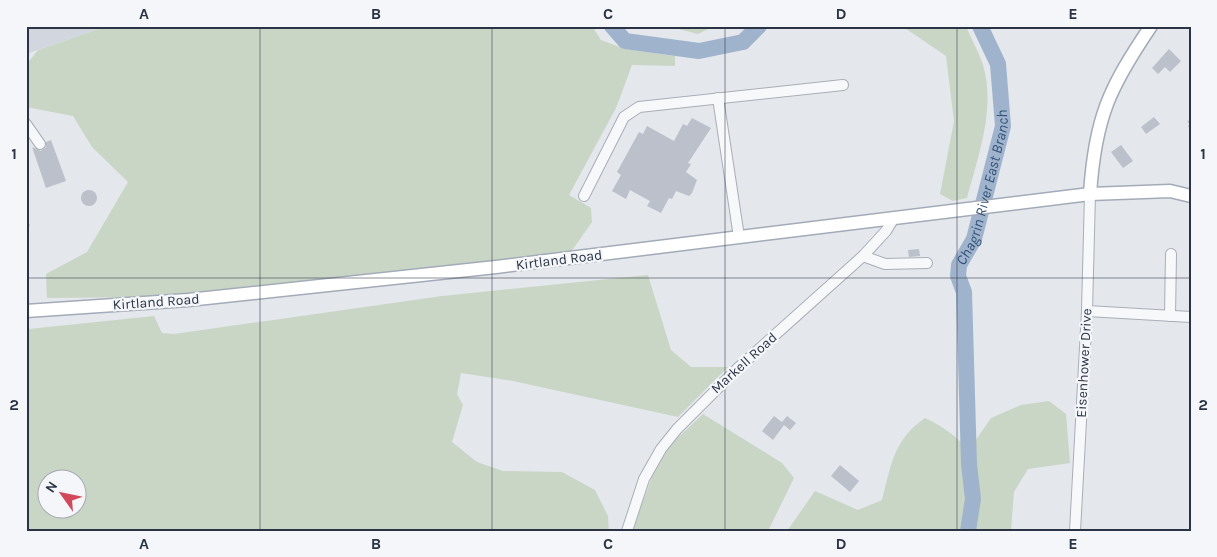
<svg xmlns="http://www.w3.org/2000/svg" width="1217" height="557" font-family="Karla,sans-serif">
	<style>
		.built { fill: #d2d6de }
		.green { fill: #c9d6c5; fill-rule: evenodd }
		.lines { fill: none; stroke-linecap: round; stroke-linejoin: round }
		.river { stroke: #9fb4cc; stroke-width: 16 }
		.building { fill: #bbc0ca }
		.minor-casing { stroke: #a9aeb7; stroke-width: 12 }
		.major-casing { stroke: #a3abb8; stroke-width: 15 }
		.path { stroke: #c2c5cb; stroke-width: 2; stroke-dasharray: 4 4; stroke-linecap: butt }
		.minor { stroke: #f7f8fa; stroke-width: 10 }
		.major { stroke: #fff; stroke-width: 12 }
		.grid { fill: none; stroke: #2b3445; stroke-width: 1; stroke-opacity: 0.55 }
		.labels { text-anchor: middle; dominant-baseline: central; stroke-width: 4.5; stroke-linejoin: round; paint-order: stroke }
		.street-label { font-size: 14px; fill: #2b3445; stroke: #f4f6f9 }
		.water-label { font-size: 15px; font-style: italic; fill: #34527a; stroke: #f4f6f9 }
		.neatline { fill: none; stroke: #2b3445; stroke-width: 2 }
		.grid-label { font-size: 16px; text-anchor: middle; font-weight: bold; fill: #2b3445 }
	</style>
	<rect width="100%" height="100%" fill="#e4e7ec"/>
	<polygon class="built" points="26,26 107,26 26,54"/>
	<g class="green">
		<polygon points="107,26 592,26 601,40 625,49 675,56 675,66 632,65 616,108 569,195 591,208 592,222 571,252 152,297 47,298 46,274 87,252 128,182 92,147 73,116 26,107 26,65 38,50"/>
		<polygon points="667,26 714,26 698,34"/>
		<path d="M 902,26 L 966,26 C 971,39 979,52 983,65 C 996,109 978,156 967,198 L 953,201 L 940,194 L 954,121 L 946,56 Z"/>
		<path d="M 648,275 L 671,350 L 691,367 L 728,367 L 678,417 L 513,381 L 461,373 L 457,394 L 463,405 L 452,442 L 477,462 L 503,471 L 562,472 L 595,490 L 608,516 L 609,531 L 26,531 L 26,352 L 29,348 L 29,329 L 154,316 L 162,333 L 174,334 L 442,296 ZM 48,480 L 78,480 L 78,510 L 48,510 Z"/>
		<path d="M 1049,401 L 1066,414 L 1070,463 L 1028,469 L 1014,492 L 1011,531 L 787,531 L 815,491 L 858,510 L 882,500 C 891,466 893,440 925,418 C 943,426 955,436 969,450 L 991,418 L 1021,405 Z"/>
		<polygon points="703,414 782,463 794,478 768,531 632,531 653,474 671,444"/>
	</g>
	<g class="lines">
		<g class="river">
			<polyline points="612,26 625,41 699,51 743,42 759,26"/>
			<path id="s1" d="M 968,531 L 973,499 L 969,464 L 964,292 L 958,276 L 959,265 L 974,239 L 1003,126 L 998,64 L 980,26"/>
		</g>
	</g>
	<g class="building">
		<polygon points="1169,49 1181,61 1170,72 1165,67 1158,74 1152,68"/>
		<polygon points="1154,117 1160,124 1146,134 1141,127"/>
		<polygon points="692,118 711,128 688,163 691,164 686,172 697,180 692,193 689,196 676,191 672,199 669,198 661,213 647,206 650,201 630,190 626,199 612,191 621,175 617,172 639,132 643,134 647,126 674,141 683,124 687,126"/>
		<polygon points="51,140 66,181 46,188 32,147 41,151 46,147 46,142"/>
		<polygon points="1121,145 1133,161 1123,168 1111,152"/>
		<circle cx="89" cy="198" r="8"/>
		<polygon points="919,249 920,256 909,257 908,250"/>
		<polygon points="774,416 782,422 787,416 796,423 790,430 784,425 773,440 762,431"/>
		<polygon points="840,465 859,481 850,492 831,476"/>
	</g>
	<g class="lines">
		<g class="minor-casing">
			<g id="minor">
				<polyline points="718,98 739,237"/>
				<polyline points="26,124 40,144"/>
				<polyline points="584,196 624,117 639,107 843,85"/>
				<polyline points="863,256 885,264 927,263"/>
				<polyline points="1087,311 1191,317"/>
				<polyline points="1170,316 1171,254"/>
				<polyline points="627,531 644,479 661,449 677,429 737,369 863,256 886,231 894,218"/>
				<polyline points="1075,531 1087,311 1090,194"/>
			</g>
		</g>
		<g class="major-casing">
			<g id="major">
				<path d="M 1090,194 C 1095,118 1109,88 1151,26"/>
				<polyline points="26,311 188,300 496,267 1090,194 1170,191 1191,196"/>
			</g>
		</g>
		<g class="path">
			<polyline points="1191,120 1187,123 1191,129"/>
			<polyline points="26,226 31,225"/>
		</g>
		<use href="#minor" class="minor"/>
		<use href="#major" class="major"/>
	</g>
	<path class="grid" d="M 260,26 L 260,531M 492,26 L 492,531M 725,26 L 725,531M 957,26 L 957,531M 26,278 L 1191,278"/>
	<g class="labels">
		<g class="street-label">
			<text transform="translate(559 260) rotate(-7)">Kirtland Road</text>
			<text transform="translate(156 302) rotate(-4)">Kirtland Road</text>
			<text transform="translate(744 363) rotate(-42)">Markell Road</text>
			<text transform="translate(1084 363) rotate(-87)">Eisenhower Drive</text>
		</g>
		<g class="water-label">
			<text stroke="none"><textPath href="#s1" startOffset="350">Chagrin River East Branch</textPath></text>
		</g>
	</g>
	<rect width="1217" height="557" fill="none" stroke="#f4f6f9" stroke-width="55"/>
	<g transform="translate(62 494) rotate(303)"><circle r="24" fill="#f4f6f9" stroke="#a4a8b1"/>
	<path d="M0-4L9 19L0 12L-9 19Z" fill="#d1495b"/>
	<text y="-8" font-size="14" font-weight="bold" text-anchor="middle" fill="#2b3445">N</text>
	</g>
	<rect x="28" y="28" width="1162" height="502" class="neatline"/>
	<g class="grid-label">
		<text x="144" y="19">A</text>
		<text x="376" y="19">B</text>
		<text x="608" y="19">C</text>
		<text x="841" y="19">D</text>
		<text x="1073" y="19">E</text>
		<text x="14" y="159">1</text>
		<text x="1203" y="159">1</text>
		<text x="14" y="410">2</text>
		<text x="1203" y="410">2</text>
		<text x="144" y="549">A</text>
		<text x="376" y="549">B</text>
		<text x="608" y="549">C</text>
		<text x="841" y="549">D</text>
		<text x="1073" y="549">E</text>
	</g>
</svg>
